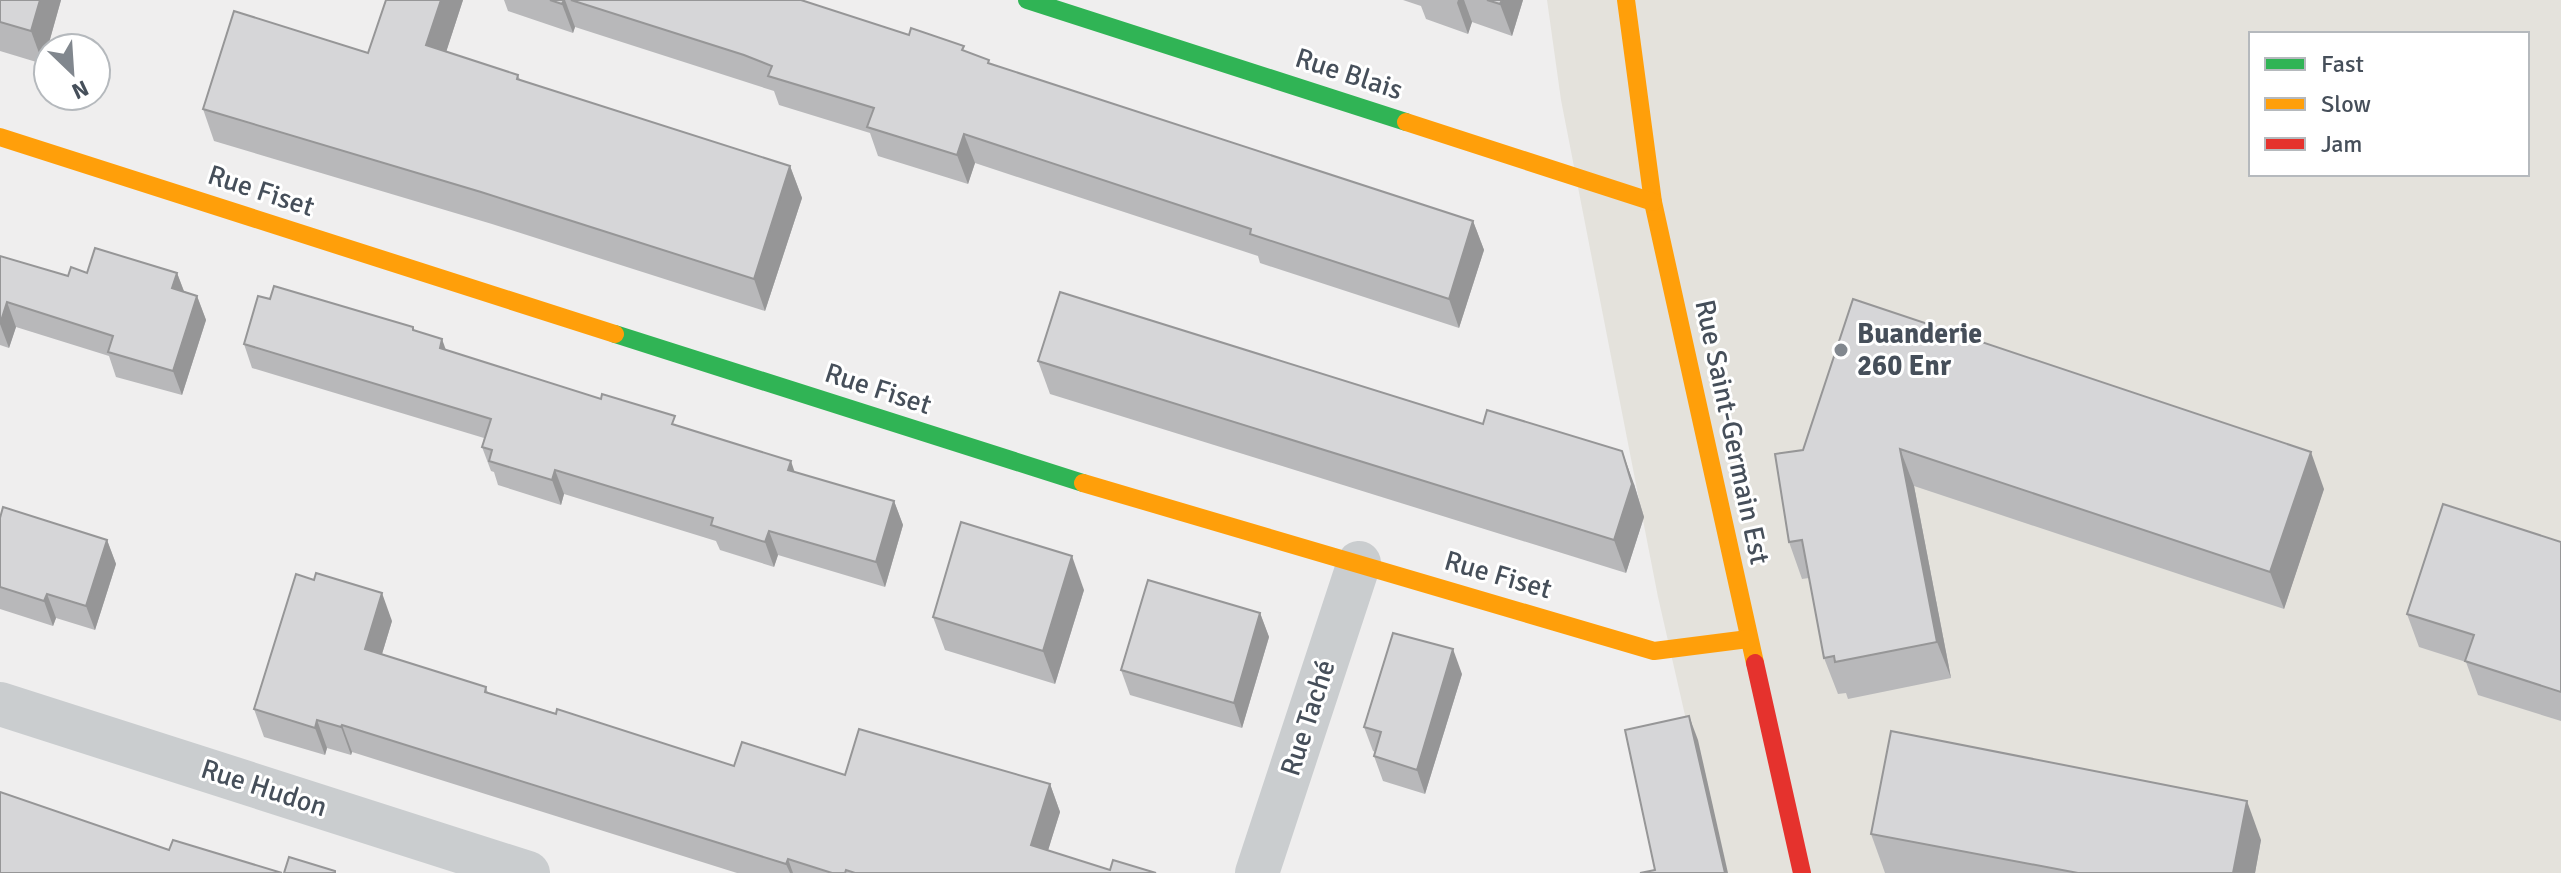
<svg xmlns="http://www.w3.org/2000/svg" width="2561" height="873" font-family="Signika,sans-serif">
	<style>
		.commercial { fill: #e4e2dc; fill-rule: evenodd }
		.lines { fill: none; stroke-linecap: round; stroke-linejoin: round }
		.street { stroke: #cacdcf; stroke-width: 44 }
		.fast { stroke: #30b455; stroke-width: 18 }
		.slow { stroke: #ff9f0a; stroke-width: 18 }
		.jam { stroke: #e5322d; stroke-width: 18 }
		.wall { fill: #b8b8ba }
		.shaded-wall { fill: #969697 }
		.building { fill: #d6d6d8; stroke: #969697; stroke-width: 2 }
		.poi-dot { fill: #81878e; stroke: #fff; stroke-width: 3 }
		.labels { text-anchor: middle; dominant-baseline: central; stroke-width: 6; stroke-linejoin: round; paint-order: stroke }
		.street-label { font-size: 28px; fill: #464f5a; stroke: #fff }
		.poi-label { font-size: 28px; font-weight: bold; fill: #464f5a; stroke: #fff; text-anchor: start }
	</style>
	<rect width="100%" height="100%" fill="#efeeee"/>
	<path class="commercial" d="M 1547,0 L 2561,0 L 2561,873 L 1721,873 L 1658,597 L 1561,100 ZM 2251,34 L 2527,34 L 2527,174 L 2251,174 Z"/>
	<g class="lines">
		<g class="street">
			<polyline points="0,704 528,873"/>
			<polyline points="1257,873 1359,563"/>
		</g>
		<g class="fast">
			<polyline points="1027,0 1406,122"/>
			<polyline points="615,334 1083,483"/>
		</g>
		<g class="slow">
			<polyline points="1626,0 1653,202 1755,663"/>
			<polyline points="1406,122 1653,202"/>
			<polyline points="0,137 615,334"/>
			<polyline points="1083,483 1654,651 1748,639"/>
		</g>
		<polyline class="jam" points="1755,663 1802,873"/>
	</g>
	<g class="wall">
		<polygon points="0,0 61,0 43,64 0,51"/>
		<polygon points="386,0 463,0 446,52 518,75 520,80 790,166 802,198 765,311 492,224 214,141 203,109 368,53"/>
		<polygon points="504,0 801,0 909,35 966,52 991,64 1473,221 1484,250 1459,328 1260,263 1258,256 975,163 968,184 878,156 870,133 779,105 774,91 575,27 573,33 508,11"/>
		<polygon points="1403,0 1523,0 1512,36 1472,22 1468,34 1426,19 1421,6"/>
		<polygon points="0,256 68,276 87,273 177,273 184,291 197,296 206,320 182,395 116,377 109,356 16,327 9,348 0,345"/>
		<polygon points="270,299 413,327 415,331 446,350 678,426 795,472 894,501 903,525 885,587 778,555 774,567 720,550 716,541 564,494 561,505 498,485 494,472 491,471 482,447 484,438 252,368 244,344"/>
		<polygon points="1853,299 2324,489 2284,609 1914,486 1951,678 1848,699 1846,693 1838,694 1824,658 1809,578 1802,579 1789,542 1803,450"/>
		<polygon points="1038,361 1634,484 1644,517 1626,573 1050,394"/>
		<polygon points="0,518 107,540 116,564 95,630 56,618 53,626 0,609"/>
		<polygon points="2561,542 2561,721 2478,695 2466,662 2419,647 2407,614"/>
		<polygon points="1084,590 1055,684 945,650 933,617"/>
		<polygon points="1260,613 1269,637 1242,728 1130,695 1121,670"/>
		<polygon points="392,621 382,654 486,687 488,693 734,766 845,775 1050,784 1060,812 1048,850 1110,870 1156,873 737,873 352,752 351,755 327,748 325,755 264,737 254,709"/>
		<polygon points="1462,674 1425,794 1383,781 1374,756 1375,752 1373,751 1364,727"/>
		<polygon points="1871,834 2261,840 2255,873 1885,873"/>
	</g>
	<g class="shaded-wall">
		<polygon points="40,0 61,0 43,64 31,31"/>
		<polygon points="441,0 463,0 438,77 426,45"/>
		<polygon points="564,0 565,0 575,27 573,33 562,4"/>
		<polygon points="1458,0 1464,0 1472,22 1468,34 1457,3"/>
		<polygon points="1502,0 1523,0 1512,36 1500,4"/>
		<polygon points="964,134 975,163 968,184 957,155"/>
		<polygon points="790,166 802,198 765,311 754,279"/>
		<polygon points="1473,221 1484,250 1459,328 1449,299"/>
		<polygon points="177,273 186,297 172,288"/>
		<polygon points="197,296 206,320 182,395 173,371"/>
		<polygon points="7,302 16,327 9,348 0,324"/>
		<polygon points="442,339 451,364 440,348"/>
		<polygon points="1900,449 1914,486 1951,678 1937,642"/>
		<polygon points="1622,451 1634,484 1644,517 1626,573 1614,540"/>
		<polygon points="2311,452 2324,489 2284,609 2270,572"/>
		<polygon points="791,461 799,485 788,470"/>
		<polygon points="555,470 564,494 561,505 552,480"/>
		<polygon points="894,501 903,525 885,587 876,562"/>
		<polygon points="769,531 778,555 774,567 765,542"/>
		<polygon points="107,540 116,564 95,630 86,606"/>
		<polygon points="1072,556 1084,590 1055,684 1043,651"/>
		<polygon points="382,593 392,621 375,677 365,649"/>
		<polygon points="47,594 56,618 53,626 44,601"/>
		<polygon points="1260,613 1269,637 1242,728 1234,703"/>
		<polygon points="1453,649 1462,674 1425,794 1417,770"/>
		<polygon points="1689,716 1698,740 1728,873 1725,873"/>
		<polygon points="317,720 327,748 325,755 315,728"/>
		<polygon points="342,725 352,752 351,755 341,727"/>
		<polygon points="1050,784 1060,812 1041,873 1031,845"/>
		<polygon points="2247,801 2261,840 2255,873 2233,873"/>
		<polygon points="788,859 793,873 790,873 786,864"/>
	</g>
	<g class="building">
		<polygon points="0,0 40,0 31,31 0,22"/>
		<polygon points="386,0 441,0 426,45 518,75 517,79 790,166 754,279 481,192 203,109 234,11 368,53"/>
		<polygon points="550,0 564,0 562,4"/>
		<polygon points="571,0 801,0 909,35 911,28 964,46 962,50 989,60 988,63 1473,221 1449,299 1250,234 1251,229 964,134 957,155 867,127 874,108 768,76 772,66 744,55"/>
		<polygon points="1487,0 1502,0 1500,4"/>
		<polygon points="95,248 177,273 172,288 197,296 173,371 108,352 113,336 7,302 0,324 0,256 68,276 71,267 87,273"/>
		<polygon points="274,286 413,327 413,330 442,339 440,348 601,399 602,394 675,416 672,424 791,461 788,470 894,501 876,562 769,531 765,542 711,525 713,518 555,470 552,480 489,461 492,450 482,447 491,419 244,344 258,296 270,299"/>
		<polygon points="1060,292 1483,424 1487,410 1622,451 1632,484 1614,540 1038,361"/>
		<polygon points="1853,299 2311,452 2270,572 1900,449 1937,642 1835,662 1834,656 1824,658 1802,540 1789,542 1775,454 1803,450"/>
		<polygon points="2443,504 2561,542 2561,692 2465,661 2474,635 2407,614"/>
		<polygon points="3,507 107,540 86,606 47,594 44,601 0,587 0,518"/>
		<polygon points="961,522 1072,556 1043,651 933,617"/>
		<polygon points="316,573 382,593 365,649 486,687 485,692 556,714 557,709 734,766 742,742 845,775 859,729 1050,784 1031,845 1110,870 1113,860 1156,873 855,873 846,870 845,873 832,873 788,859 786,864 342,725 341,727 317,720 315,728 254,709 296,574 314,580"/>
		<polygon points="1148,580 1260,613 1234,703 1121,670"/>
		<polygon points="1393,633 1453,649 1417,770 1374,756 1381,732 1364,727"/>
		<polygon points="1689,716 1725,873 1640,873 1655,870 1625,730"/>
		<polygon points="1891,731 2247,801 2233,873 2078,873 1871,834"/>
		<polygon points="0,792 169,850 173,840 282,873 0,873"/>
		<polygon points="289,857 335,871 335,873 284,873"/>
	</g>
	<circle class="poi-dot" cx="1841" cy="350" r="8"/>
	<g class="labels">
		<g class="street-label">
			<text transform="translate(1349 74) rotate(18)">Rue Blais</text>
			<text transform="translate(261 191) rotate(18)">Rue Fiset</text>
			<text transform="translate(878 389) rotate(18)">Rue Fiset</text>
			<text transform="translate(1732 432) rotate(78)">Rue Saint-Germain Est</text>
			<text transform="translate(1498 575) rotate(16)">Rue Fiset</text>
			<text transform="translate(1308 718) rotate(-72)">Rue Taché</text>
			<text transform="translate(264 788) rotate(18)">Rue Hudon</text>
		</g>
		<g class="poi-label">
			<text x="1857" y="334">Buanderie<tspan x="1857" dy="32">260 Enr</tspan></text>
		</g>
	</g>
	<rect x="2249" y="32" width="280" height="144" fill="#ffffff" stroke="#b5b9bd" stroke-width="2"/>
	<rect x="2265" y="58" width="40" height="12" fill="#30b455" stroke="#b5b9bd" stroke-width="2"/>
	<text x="2321" y="72" font-size="24" fill="#464f5a">Fast</text>
	<rect x="2265" y="98" width="40" height="12" fill="#ff9f0a" stroke="#b5b9bd" stroke-width="2"/>
	<text x="2321" y="112" font-size="24" fill="#464f5a">Slow</text>
	<rect x="2265" y="138" width="40" height="12" fill="#e5322d" stroke="#b5b9bd" stroke-width="2"/>
	<text x="2321" y="152" font-size="24" fill="#464f5a">Jam</text>
	<g transform="translate(72 72) rotate(155)"><circle r="38" fill="#ffffff" stroke="#b5b9bd" stroke-width="2"/>
	<path d="M0-6L14 30L0 20L-14 30Z" fill="#81878e"/>
	<text y="-12" font-size="22" font-weight="bold" text-anchor="middle" fill="#464f5a">N</text>
	</g>
</svg>
